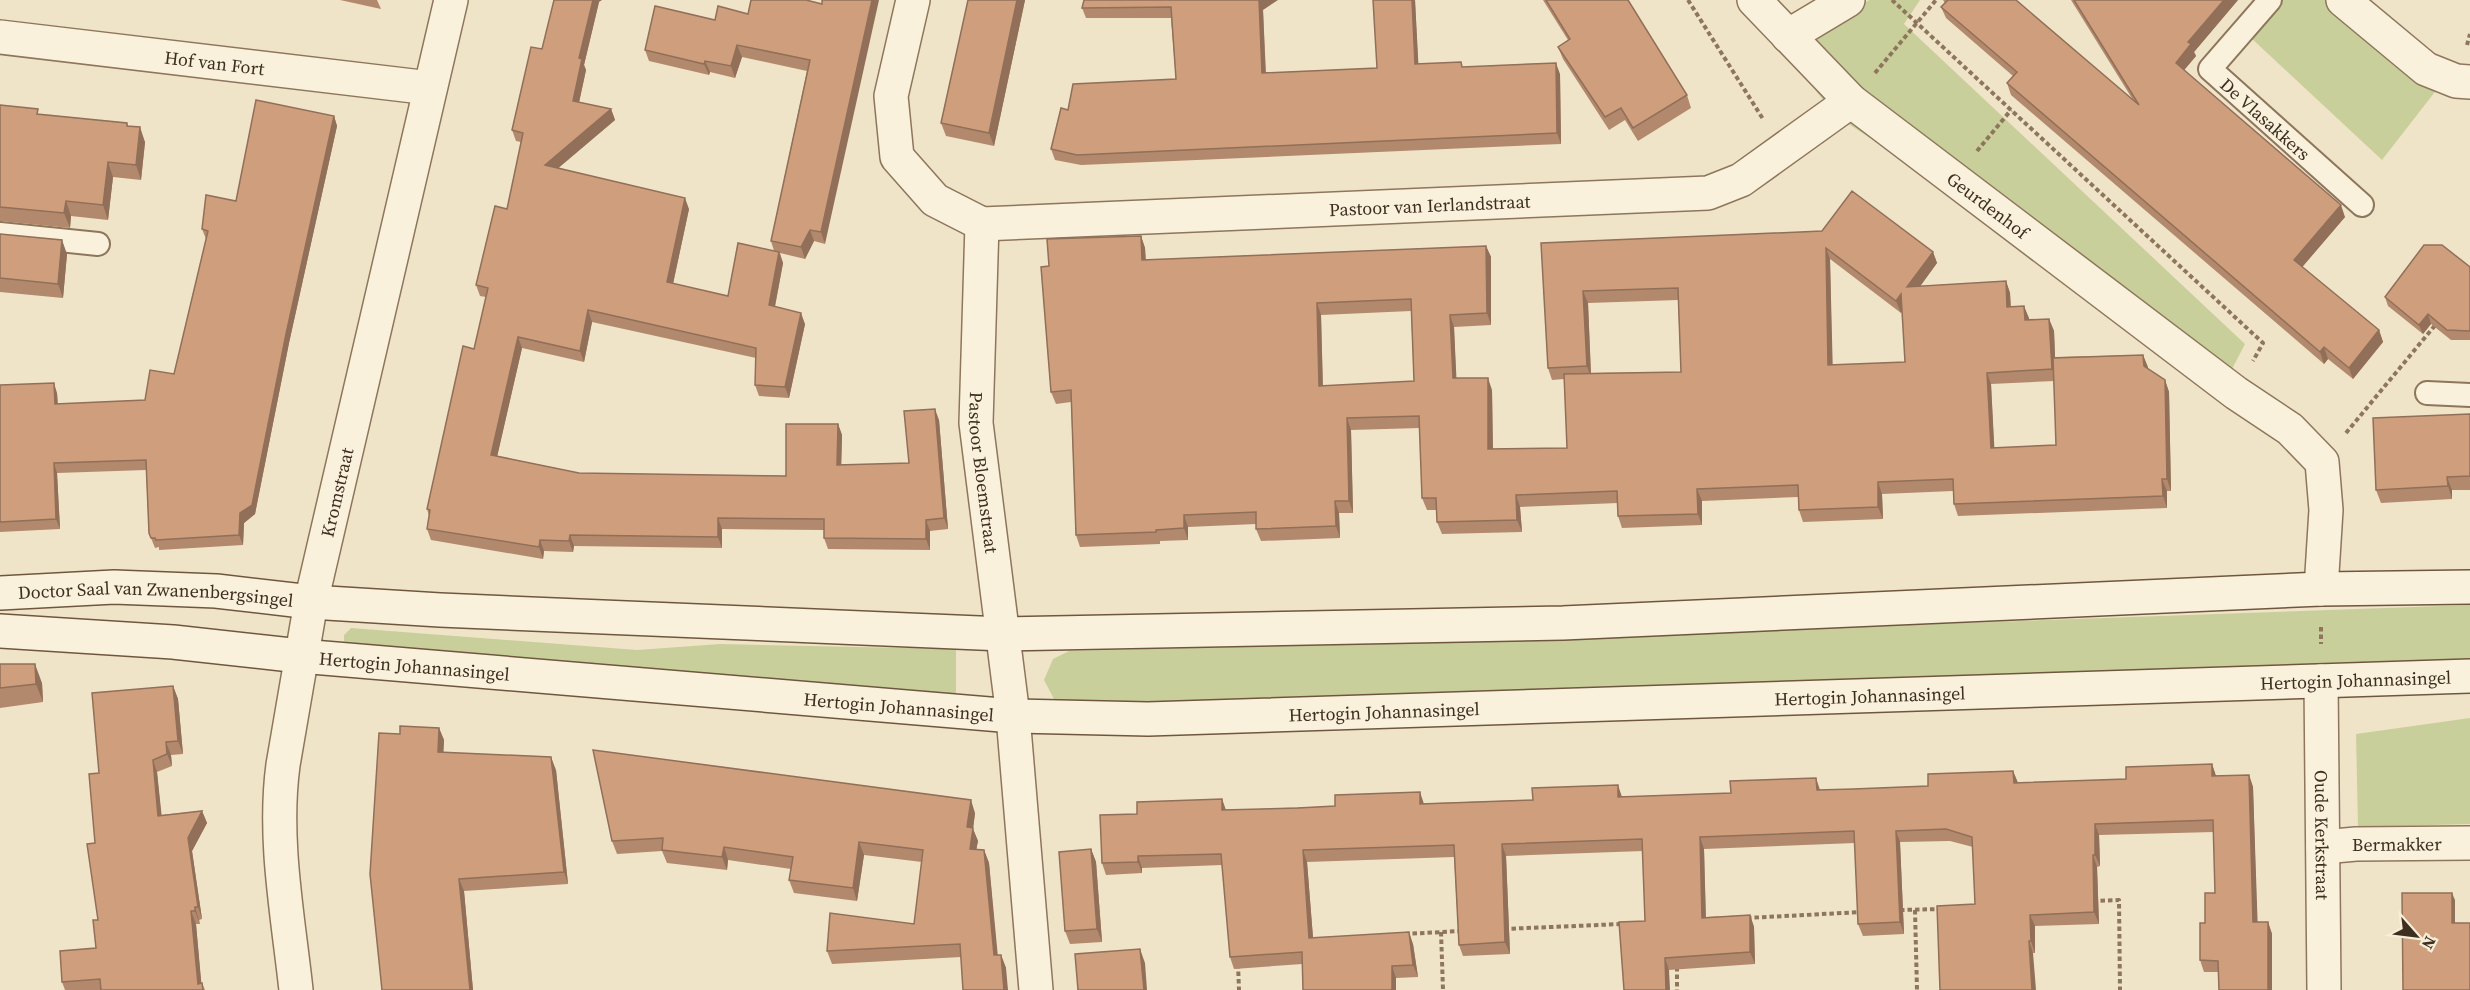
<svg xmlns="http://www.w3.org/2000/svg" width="2470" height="990" font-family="'Source Serif 4',serif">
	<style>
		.green { fill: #c9cf9b }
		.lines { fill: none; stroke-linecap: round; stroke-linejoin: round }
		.service-casing { stroke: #8d765c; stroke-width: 26 }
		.minor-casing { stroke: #8d765c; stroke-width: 36 }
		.tertiary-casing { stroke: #8d765c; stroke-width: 36 }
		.secondary-casing { stroke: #6f573f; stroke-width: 36 }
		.path { stroke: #8d765c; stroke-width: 4; stroke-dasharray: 4.5 3; stroke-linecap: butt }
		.service { stroke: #faf1dc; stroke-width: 22 }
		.minor { stroke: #faf1dc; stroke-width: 33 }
		.tertiary { stroke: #faf1dc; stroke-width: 33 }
		.secondary { stroke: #faf1dc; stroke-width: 33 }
		.wall { fill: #b2896c; fill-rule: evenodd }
		.shaded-wall { fill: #916f58 }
		.building { fill: #cf9f7d; stroke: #916f58; stroke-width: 1.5; fill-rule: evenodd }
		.labels { text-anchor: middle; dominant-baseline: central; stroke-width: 6; stroke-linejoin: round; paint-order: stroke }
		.street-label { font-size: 18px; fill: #3d2e20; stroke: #f7eed8 }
	</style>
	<rect width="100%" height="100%" fill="#f0e4c8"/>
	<g class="green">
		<polygon points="1869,0 1920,0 1904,24 2245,344 2231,371 1836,116 1787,55"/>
		<polygon points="2282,0 2331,0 2438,88 2382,160 2250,37 2253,38"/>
		<polygon points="2470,605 2470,661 1948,681 1068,705 1054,699 1044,680 1053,659 1069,651 1459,641"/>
		<polygon points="351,628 637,650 720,644 956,649 956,697 350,647 344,641 344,635"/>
		<polygon points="2470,718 2470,824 2358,827 2356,734"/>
	</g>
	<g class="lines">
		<g class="service-casing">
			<g id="service">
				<path id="s1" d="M 2270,0 L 2210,69 L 2362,205"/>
				<polyline points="0,234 98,244"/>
				<polyline points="2427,393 2470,395"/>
			</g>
		</g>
		<g class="minor-casing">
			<g id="minor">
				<path id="s2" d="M 913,0 L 891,96 L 897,157 L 935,200 L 982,224 L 1708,193 L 1741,180 L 1851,101"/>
				<path id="s3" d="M 1754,0 L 1851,101 L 2236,393 L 2290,429 L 2322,462 L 2326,510 L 2321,589"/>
				<polyline points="2343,0 2426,69 2456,81 2470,82"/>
				<polyline points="1788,36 1848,0"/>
				<path id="s4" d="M 0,37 L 430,88"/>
				<path id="s5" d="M 982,224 L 976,423 L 1013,716 L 1036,990"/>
				<path id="s6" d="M 2321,681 L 2324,990"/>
				<path id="s7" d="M 2323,847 L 2356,844 L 2470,843"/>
			</g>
		</g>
		<g class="tertiary-casing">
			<g id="tertiary">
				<path id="s8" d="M 296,990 C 288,916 273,839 283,765 L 311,602 L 451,0"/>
			</g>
		</g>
		<g class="secondary-casing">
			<g id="secondary">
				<path id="s9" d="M 0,593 L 114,587 L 216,591 L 311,602 L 440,610 L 1003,634 L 1563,623 L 2321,589 L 2470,587"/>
				<path id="s10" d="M 0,631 L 173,642 L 300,656 L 1013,716 L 1148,719 L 2470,676"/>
			</g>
		</g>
		<g class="path">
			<polyline points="1688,0 1763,119"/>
			<polyline points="1892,0 2263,343 2253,361"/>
			<polyline points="2467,45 2470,34"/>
			<polyline points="1875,73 1936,0"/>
			<polyline points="1977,151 2011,110"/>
			<polyline points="2346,433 2437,323"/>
			<polyline points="2321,627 2321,644"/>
			<polyline points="2093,901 2119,900 2120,990"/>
			<polyline points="1900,910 1940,909"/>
			<polyline points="1915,910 1917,990"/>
			<polyline points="1747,918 1862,912"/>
			<polyline points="1504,929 1622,924"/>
			<polyline points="1441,932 1443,990"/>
			<polyline points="1405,934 1461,931"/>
			<polyline points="1238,964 1239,990"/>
			<polyline points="1677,967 1677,990"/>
		</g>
		<use href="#service" class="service"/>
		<use href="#minor" class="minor"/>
		<use href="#tertiary" class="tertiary"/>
		<use href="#secondary" class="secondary"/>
	</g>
	<g class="wall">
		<polygon points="340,0 377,0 381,9"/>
		<polygon points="806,0 825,244 814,241 805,259 780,253 783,263 775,307 805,324 789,398 759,396 755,385 756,358 592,322 584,362 522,348 497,456 579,473 786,476 838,424 842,435 841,465 909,463 939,420 948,529 930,531 930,550 828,549 824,538 824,530 722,529 722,548 574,546 573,552 544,551 543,559 431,540 427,529 429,516 427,509 474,349 486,297 480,296 476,285 507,209 521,142 516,141 512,130 542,49 599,2 584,65 586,70 579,102 611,109 615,120 558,168 689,209 673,284 728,296 774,251 771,241 807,71 742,57 735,78 710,72 709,75 649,61 645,50 715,20 748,14"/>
		<polygon points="968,0 1025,0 994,146 946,136 941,123"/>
		<polygon points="1084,0 1263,10 1266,73 1377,68 1415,0 1418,64 1560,74 1561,144 1081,165 1055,160 1051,149 1068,110 1176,79 1171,18 1086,18 1082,8"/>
		<polygon points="1543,0 1628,0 1687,95 1691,108 1638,141 1625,120 1609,130 1563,59 1558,47 1568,40"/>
		<polygon points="1943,0 2016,0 2133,100 2071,0 2238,0 2194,52 2196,56 2184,70 2345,217 2302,267 2379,330 2383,342 2353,379 2328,359 2324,364 2011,95 2007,83 2013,76 1946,18 1941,7 1945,3"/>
		<polygon points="0,105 40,115 127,123 128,126 145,142 141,180 113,177 108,220 71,216 70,228 0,221"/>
		<polygon points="334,116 337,126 289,343 255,514 244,523 243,545 159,550 159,547 155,548 149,533 146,470 57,473 60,529 0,532 0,385 57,393 58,404 145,400 174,374 206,239 202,229 236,201"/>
		<path d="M 1822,231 L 1933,252 L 1937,263 L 1920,286 L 2006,281 L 2010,293 L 2011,307 L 2029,318 L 2029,319 L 2049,319 L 2054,331 L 2055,357 L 2143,355 L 2148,369 L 2165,380 L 2169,392 L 2171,491 L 2167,491 L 2167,508 L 1958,516 L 1954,504 L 1953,491 L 1882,494 L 1883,519 L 1803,522 L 1799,510 L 1798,497 L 1702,501 L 1702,525 L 1622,528 L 1618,516 L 1618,503 L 1520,507 L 1522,532 L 1442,534 L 1437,522 L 1437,510 L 1427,510 L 1422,498 L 1420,428 L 1351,430 L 1353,513 L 1339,513 L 1340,538 L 1261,541 L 1256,529 L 1256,524 L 1188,527 L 1188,540 L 1160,541 L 1160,544 L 1080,547 L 1076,535 L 1071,402 L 1056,404 L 1051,392 L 1049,266 L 1141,236 L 1145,248 L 1146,260 L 1486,246 L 1491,257 L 1491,325 L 1454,327 L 1456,378 L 1492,390 L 1493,449 L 1567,448 L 1564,379 L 1552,380 L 1548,368 L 1541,243 ZM 1830,259 L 1901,313 L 1902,311 L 1905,362 L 1832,365 ZM 1678,300 L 1681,372 L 1591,373 L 1588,303 ZM 1411,311 L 1414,381 L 1323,386 L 1321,315 ZM 2054,381 L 2056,445 L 1994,448 L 1991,384 Z"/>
		<polygon points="0,234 67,254 63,298 0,292"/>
		<polygon points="2470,267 2470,340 2451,340 2431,324 2423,334 2388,306 2385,297"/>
		<polygon points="2470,414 2470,490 2452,490 2452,499 2381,503 2376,490"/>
		<polygon points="0,664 42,683 43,702 0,708"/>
		<polygon points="173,686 178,699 183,754 171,755 172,766 157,772 161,815 202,811 207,823 192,851 202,919 199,920 200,924 196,924 201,983 202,983 205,990 65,990 62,982 96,948 98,920 95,843 99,773"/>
		<polygon points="439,728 444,740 443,752 556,770 568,884 464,891 473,990 382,990 400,734"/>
		<polygon points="2212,764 2216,776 2249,775 2253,787 2257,922 2268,922 2272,934 2272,990 2219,990 2218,972 2204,972 2200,960 2205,923 2215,893 2214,832 2099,835 2100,866 2097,867 2099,924 2035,926 2035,953 2033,953 1975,904 1973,847 1950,841 1900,842 1904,934 1863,936 1858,924 1855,843 1704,849 1706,917 1750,915 1754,927 1755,964 1669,970 1645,921 1643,851 1506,856 1510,954 1463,956 1459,945 1454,857 1307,862 1313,938 1413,944 1418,977 1396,978 1396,990 1303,990 1302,964 1234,969 1230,957 1222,865 1142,868 1142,873 1106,875 1102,863 1137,814 1222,799 1226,810 1853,789 1928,786 2013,771 2018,783 2126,779"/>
		<polygon points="975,813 973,829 978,841 976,849 984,850 989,863 997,955 1001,955 1006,968 961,957 832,964 827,951 914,924 922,862 864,855 857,901 794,893 789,880 791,869 728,860 727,870 667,863 662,851 617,854 612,841"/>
		<polygon points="1091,849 1096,862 1102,942 1070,944 1065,931"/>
	</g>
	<g class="shaded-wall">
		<polygon points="593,0 602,0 599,2 584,65 586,70 577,112 573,101 579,58"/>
		<polygon points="872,0 879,0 825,244 821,232"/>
		<polygon points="1017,0 1025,0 994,146 989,133"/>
		<polygon points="1259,0 1278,0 1263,10 1266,84 1262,73"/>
		<polygon points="1412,0 1415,0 1419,75 1415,64"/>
		<polygon points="2224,0 2238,0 2194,52 2196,56 2180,75 2176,63 2188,42"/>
		<polygon points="737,45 742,57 735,78 731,66"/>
		<polygon points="705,61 710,72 709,75 704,64"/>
		<polygon points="1556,63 1560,74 1561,144 1557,133"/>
		<polygon points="611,109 615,120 549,176 545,165"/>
		<polygon points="334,116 337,126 289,343 255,514 244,523 243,545 239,535 240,513 286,334"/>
		<polygon points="140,127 145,142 141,180 136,165"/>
		<polygon points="108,162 113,177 108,220 103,205"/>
		<polygon points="685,198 689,209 671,293 667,282"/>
		<polygon points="66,201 71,216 70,228 64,213"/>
		<polygon points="2341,205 2345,217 2298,272 2294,260"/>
		<polygon points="810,230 814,241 805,259 801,247"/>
		<polygon points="1141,236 1145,248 1146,272 1142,260"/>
		<polygon points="62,240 67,254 63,298 58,284"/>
		<polygon points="1486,246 1491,257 1491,325 1487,313"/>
		<polygon points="1826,248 1830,259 1833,377 1828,365"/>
		<polygon points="779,252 783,263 773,316 769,305"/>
		<polygon points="1933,252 1937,263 1911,299 1907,287"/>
		<polygon points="2006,281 2010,293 2011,319 2007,307"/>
		<polygon points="1583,291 1588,303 1591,378 1587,366"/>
		<polygon points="1901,294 1905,306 1901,313 1896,301"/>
		<polygon points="1317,303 1321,315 1323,398 1319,386"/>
		<polygon points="2024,306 2029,318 2030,331 2025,320"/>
		<polygon points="588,310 592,322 584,362 580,351"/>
		<polygon points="801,313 805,324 789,398 785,387"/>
		<polygon points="2428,314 2431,324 2423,334 2419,325"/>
		<polygon points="1450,315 1454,327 1457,390 1453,378"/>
		<polygon points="2049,319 2054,331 2056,381 2052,369"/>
		<polygon points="2379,330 2383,342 2353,379 2349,368"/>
		<polygon points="518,337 522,348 495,466 491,455"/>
		<polygon points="2324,347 2328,359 2324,364 2320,352"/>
		<polygon points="2143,355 2148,367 2148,378 2144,366"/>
		<polygon points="1987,373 1991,384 1995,460 1991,448"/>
		<polygon points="1488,378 1492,390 1493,461 1488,449"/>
		<polygon points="2165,380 2169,392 2171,491 2167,479"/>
		<polygon points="54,383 57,393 58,414 55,404"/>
		<polygon points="935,409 939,420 948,529 944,518"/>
		<polygon points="1347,418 1351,430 1353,513 1349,501"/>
		<polygon points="838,424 842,435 841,476 837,465"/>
		<polygon points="54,463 57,473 60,529 56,519"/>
		<polygon points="2447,477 2452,490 2452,499 2448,486"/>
		<polygon points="2162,479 2167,491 2167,508 2163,496"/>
		<polygon points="1878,482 1882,494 1883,519 1878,507"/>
		<polygon points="1697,489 1702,501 1702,525 1698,514"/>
		<polygon points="1516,495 1520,507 1522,532 1517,520"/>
		<polygon points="1335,501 1339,513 1340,538 1336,526"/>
		<polygon points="1184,515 1188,527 1188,540 1184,528"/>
		<polygon points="718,518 722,529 722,548 718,537"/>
		<polygon points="926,520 930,531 930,550 926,539"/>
		<polygon points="570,535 574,546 573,552 569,541"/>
		<polygon points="540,540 544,551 543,559 539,547"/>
		<polygon points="35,664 42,683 43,702 36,684"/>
		<polygon points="173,686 178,699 183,754 178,741"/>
		<polygon points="439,728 444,740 443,764 438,752"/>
		<polygon points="166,742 171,755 172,766 167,754"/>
		<polygon points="551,757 556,770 568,884 564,872"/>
		<polygon points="153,760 157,772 163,828 158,816"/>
		<polygon points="2212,764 2216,776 2212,776"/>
		<polygon points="2013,771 2018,783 2014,783"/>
		<polygon points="2249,775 2253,787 2258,934 2253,922"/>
		<polygon points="1816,778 1820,790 1817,790"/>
		<polygon points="1618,785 1622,797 1618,797"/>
		<polygon points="1420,792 1424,804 1420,804"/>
		<polygon points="1222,799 1226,811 1222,810"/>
		<polygon points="971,800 975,813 973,829 978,841 974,862 970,849 967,827"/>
		<polygon points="202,811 207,823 192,851 202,919 198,907 188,838"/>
		<polygon points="2095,824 2099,835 2100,866 2095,855"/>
		<polygon points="1896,831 1900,842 1904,934 1900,922"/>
		<polygon points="1700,837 1704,849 1706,929 1702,918"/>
		<polygon points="859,842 864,855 857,901 853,888"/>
		<polygon points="1502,844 1506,856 1510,954 1505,942"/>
		<polygon points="724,847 728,860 727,870 722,857"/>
		<polygon points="1091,849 1096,862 1102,942 1097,929"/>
		<polygon points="984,850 989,863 999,968 994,955"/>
		<polygon points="1303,850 1307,862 1314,950 1309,938"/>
		<polygon points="2093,855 2097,867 2099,924 2094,912"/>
		<polygon points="1138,856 1142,868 1142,873 1138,862"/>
		<polygon points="459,879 464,891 473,990 470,990"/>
		<polygon points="2452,893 2455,900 2455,930 2452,923"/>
		<polygon points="195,907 199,920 200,924 195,911"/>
		<polygon points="191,911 196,924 202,990 198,984"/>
		<polygon points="1750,915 1754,927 1755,964 1750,952"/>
		<polygon points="2030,915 2035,926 2035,953 2031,941"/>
		<polygon points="2268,922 2272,934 2272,990 2268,990"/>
		<polygon points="1409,932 1413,944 1418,977 1413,965"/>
		<polygon points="2029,941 2033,953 2036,990 2032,990"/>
		<polygon points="1140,949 1145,963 1147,990 1144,990"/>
		<polygon points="1001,955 1006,968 1008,990 1004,990"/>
		<polygon points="1665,958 1669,970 1670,990 1666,990"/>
		<polygon points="1392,966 1396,978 1396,990 1392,990"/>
	</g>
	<g class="building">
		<polygon points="554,0 593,0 579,58 582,59 573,101 611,109 545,165 685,198 667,282 728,296 738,243 779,252 769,305 801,313 785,387 755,385 756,348 588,310 580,351 518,337 491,455 579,473 786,476 786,424 838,424 837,465 909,463 904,411 935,409 944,518 926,520 926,539 824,538 824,519 718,518 718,537 570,535 569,541 540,540 539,547 427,529 430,510 427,509 463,346 474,349 488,288 476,285 495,206 507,209 523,133 512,130 531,47 542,49"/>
		<polygon points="751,0 806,0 822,4 822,0 872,0 821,232 810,230 801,247 771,241 810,60 737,45 731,66 705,61 704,64 645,50 655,6 715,20 718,6 748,14"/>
		<polygon points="968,0 1017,0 989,133 941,123"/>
		<polygon points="1084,0 1259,0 1262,73 1377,68 1373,0 1412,0 1415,64 1461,62 1462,67 1556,63 1557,133 1077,155 1051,149 1061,108 1068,110 1073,84 1176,79 1171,7 1082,8"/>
		<polygon points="1546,0 1628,0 1687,95 1633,128 1621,108 1605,117 1558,47 1570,39"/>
		<polygon points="1948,0 2016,0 2139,105 2074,0 2224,0 2188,42 2191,44 2176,63 2341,205 2294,260 2379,330 2349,368 2324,347 2320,352 2007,83 2017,72 1941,7"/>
		<polygon points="256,100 334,116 286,334 252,505 240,513 239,535 156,540 155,538 151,538 149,533 146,460 54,463 56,519 0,522 0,385 54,383 55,404 145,400 150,370 174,374 208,231 202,229 206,195 236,201"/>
		<polygon points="0,105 38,109 37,114 127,123 127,126 140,127 136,165 108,162 103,205 66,201 64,213 0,207"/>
		<path d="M 1852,191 L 1933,252 L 1907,287 L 2006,281 L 2007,307 L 2024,306 L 2025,320 L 2049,319 L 2052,369 L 1987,373 L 1991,448 L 2056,445 L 2053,358 L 2143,355 L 2144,366 L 2165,380 L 2167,479 L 2162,479 L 2163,496 L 1954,504 L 1953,479 L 1878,482 L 1878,507 L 1799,510 L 1798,485 L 1697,489 L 1698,514 L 1618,516 L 1617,491 L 1516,495 L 1517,520 L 1437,522 L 1436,498 L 1422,498 L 1419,416 L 1347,418 L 1349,501 L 1335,501 L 1336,526 L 1256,529 L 1256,512 L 1184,515 L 1184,528 L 1156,530 L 1156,532 L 1076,535 L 1071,390 L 1051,392 L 1041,267 L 1049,266 L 1047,239 L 1141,236 L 1142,260 L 1486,246 L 1487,313 L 1450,315 L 1453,378 L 1488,378 L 1488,449 L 1567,448 L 1564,374 L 1681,372 L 1678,288 L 1583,291 L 1587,366 L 1548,368 L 1541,243 L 1822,231 ZM 1826,248 L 1896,301 L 1901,294 L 1905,362 L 1828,365 ZM 1411,299 L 1414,381 L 1319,386 L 1317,303 Z"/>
		<polygon points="0,234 62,240 58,284 0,278"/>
		<polygon points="2424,245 2442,245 2470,267 2470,331 2447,330 2428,314 2419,325 2385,297"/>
		<polygon points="2470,414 2470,476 2447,477 2448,486 2376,490 2373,418"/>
		<polygon points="0,664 35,664 36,684 0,688"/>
		<polygon points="173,686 178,741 166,742 167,754 153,760 158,816 202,811 188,838 198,907 195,907 195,911 191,911 198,984 202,983 203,990 101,990 100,979 62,982 60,951 96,948 93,920 98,920 87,844 95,843 89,774 99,773 92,693"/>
		<polygon points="400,726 439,728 438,752 551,757 564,872 459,879 470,990 382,990 370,874 379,733 400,734"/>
		<polygon points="593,750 971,800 967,827 973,828 970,849 984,850 994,955 1001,955 1004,990 963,990 960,944 827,951 830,913 914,924 923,850 859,842 853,888 789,880 793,857 724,847 722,857 662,850 663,838 612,841"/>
		<polygon points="2212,764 2212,776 2249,775 2253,922 2268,922 2268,990 2219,990 2218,961 2200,960 2200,923 2205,923 2205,893 2215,893 2213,820 2095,824 2095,855 2093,855 2094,912 2030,915 2031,941 2029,941 2032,990 1940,990 1937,906 1975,904 1972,837 1946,829 1896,831 1900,922 1858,924 1854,831 1700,837 1702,918 1750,915 1750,952 1665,958 1666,990 1624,990 1619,922 1645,921 1642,839 1502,844 1505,942 1459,945 1454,845 1303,850 1309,938 1409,932 1413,965 1392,966 1392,990 1303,990 1302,952 1230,957 1221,854 1138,856 1138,862 1102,863 1100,815 1137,814 1137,802 1222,799 1222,810 1298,808 1335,806 1335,795 1420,792 1420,804 1533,800 1532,788 1618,785 1618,797 1731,793 1730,781 1816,778 1817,790 1853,789 1928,786 1928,774 2013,771 2014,783 2126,779 2126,767"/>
		<polygon points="1091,849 1097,929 1065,931 1059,852"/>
		<polygon points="2402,893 2452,893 2452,923 2470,923 2470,990 2403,990"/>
		<polygon points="1140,949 1144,990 1078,990 1075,954"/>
	</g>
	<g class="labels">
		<g class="street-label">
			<text stroke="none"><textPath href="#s4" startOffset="216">Hof van Fort</textPath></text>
			<text stroke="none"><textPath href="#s1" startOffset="166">De Vlasakkers</textPath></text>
			<text stroke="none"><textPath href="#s3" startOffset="312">Geurdenhof</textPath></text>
			<text stroke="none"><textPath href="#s2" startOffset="718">Pastoor van Ierlandstraat</textPath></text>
			<text stroke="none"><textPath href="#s5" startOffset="249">Pastoor Bloemstraat</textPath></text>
			<text stroke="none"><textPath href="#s8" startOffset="504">Kromstraat</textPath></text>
			<text stroke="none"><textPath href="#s9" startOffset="156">Doctor Saal van Zwanenbergsingel</textPath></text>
			<text stroke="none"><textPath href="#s10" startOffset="416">Hertogin Johannasingel</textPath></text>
			<text stroke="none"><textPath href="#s10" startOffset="2360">Hertogin Johannasingel</textPath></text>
			<text stroke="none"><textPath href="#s10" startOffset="1874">Hertogin Johannasingel</textPath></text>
			<text stroke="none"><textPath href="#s10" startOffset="902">Hertogin Johannasingel</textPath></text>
			<text stroke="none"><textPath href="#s10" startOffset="1388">Hertogin Johannasingel</textPath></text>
			<text stroke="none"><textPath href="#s6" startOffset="154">Oude Kerkstraat</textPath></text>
			<text stroke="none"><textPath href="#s7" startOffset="74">Bermakker</textPath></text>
		</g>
	</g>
	<g transform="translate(2416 936) rotate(118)" stroke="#f7eed8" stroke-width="4.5" paint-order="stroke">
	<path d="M0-4.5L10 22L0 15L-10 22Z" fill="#3d2e20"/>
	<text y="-9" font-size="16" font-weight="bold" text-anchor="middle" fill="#3d2e20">N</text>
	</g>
</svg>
